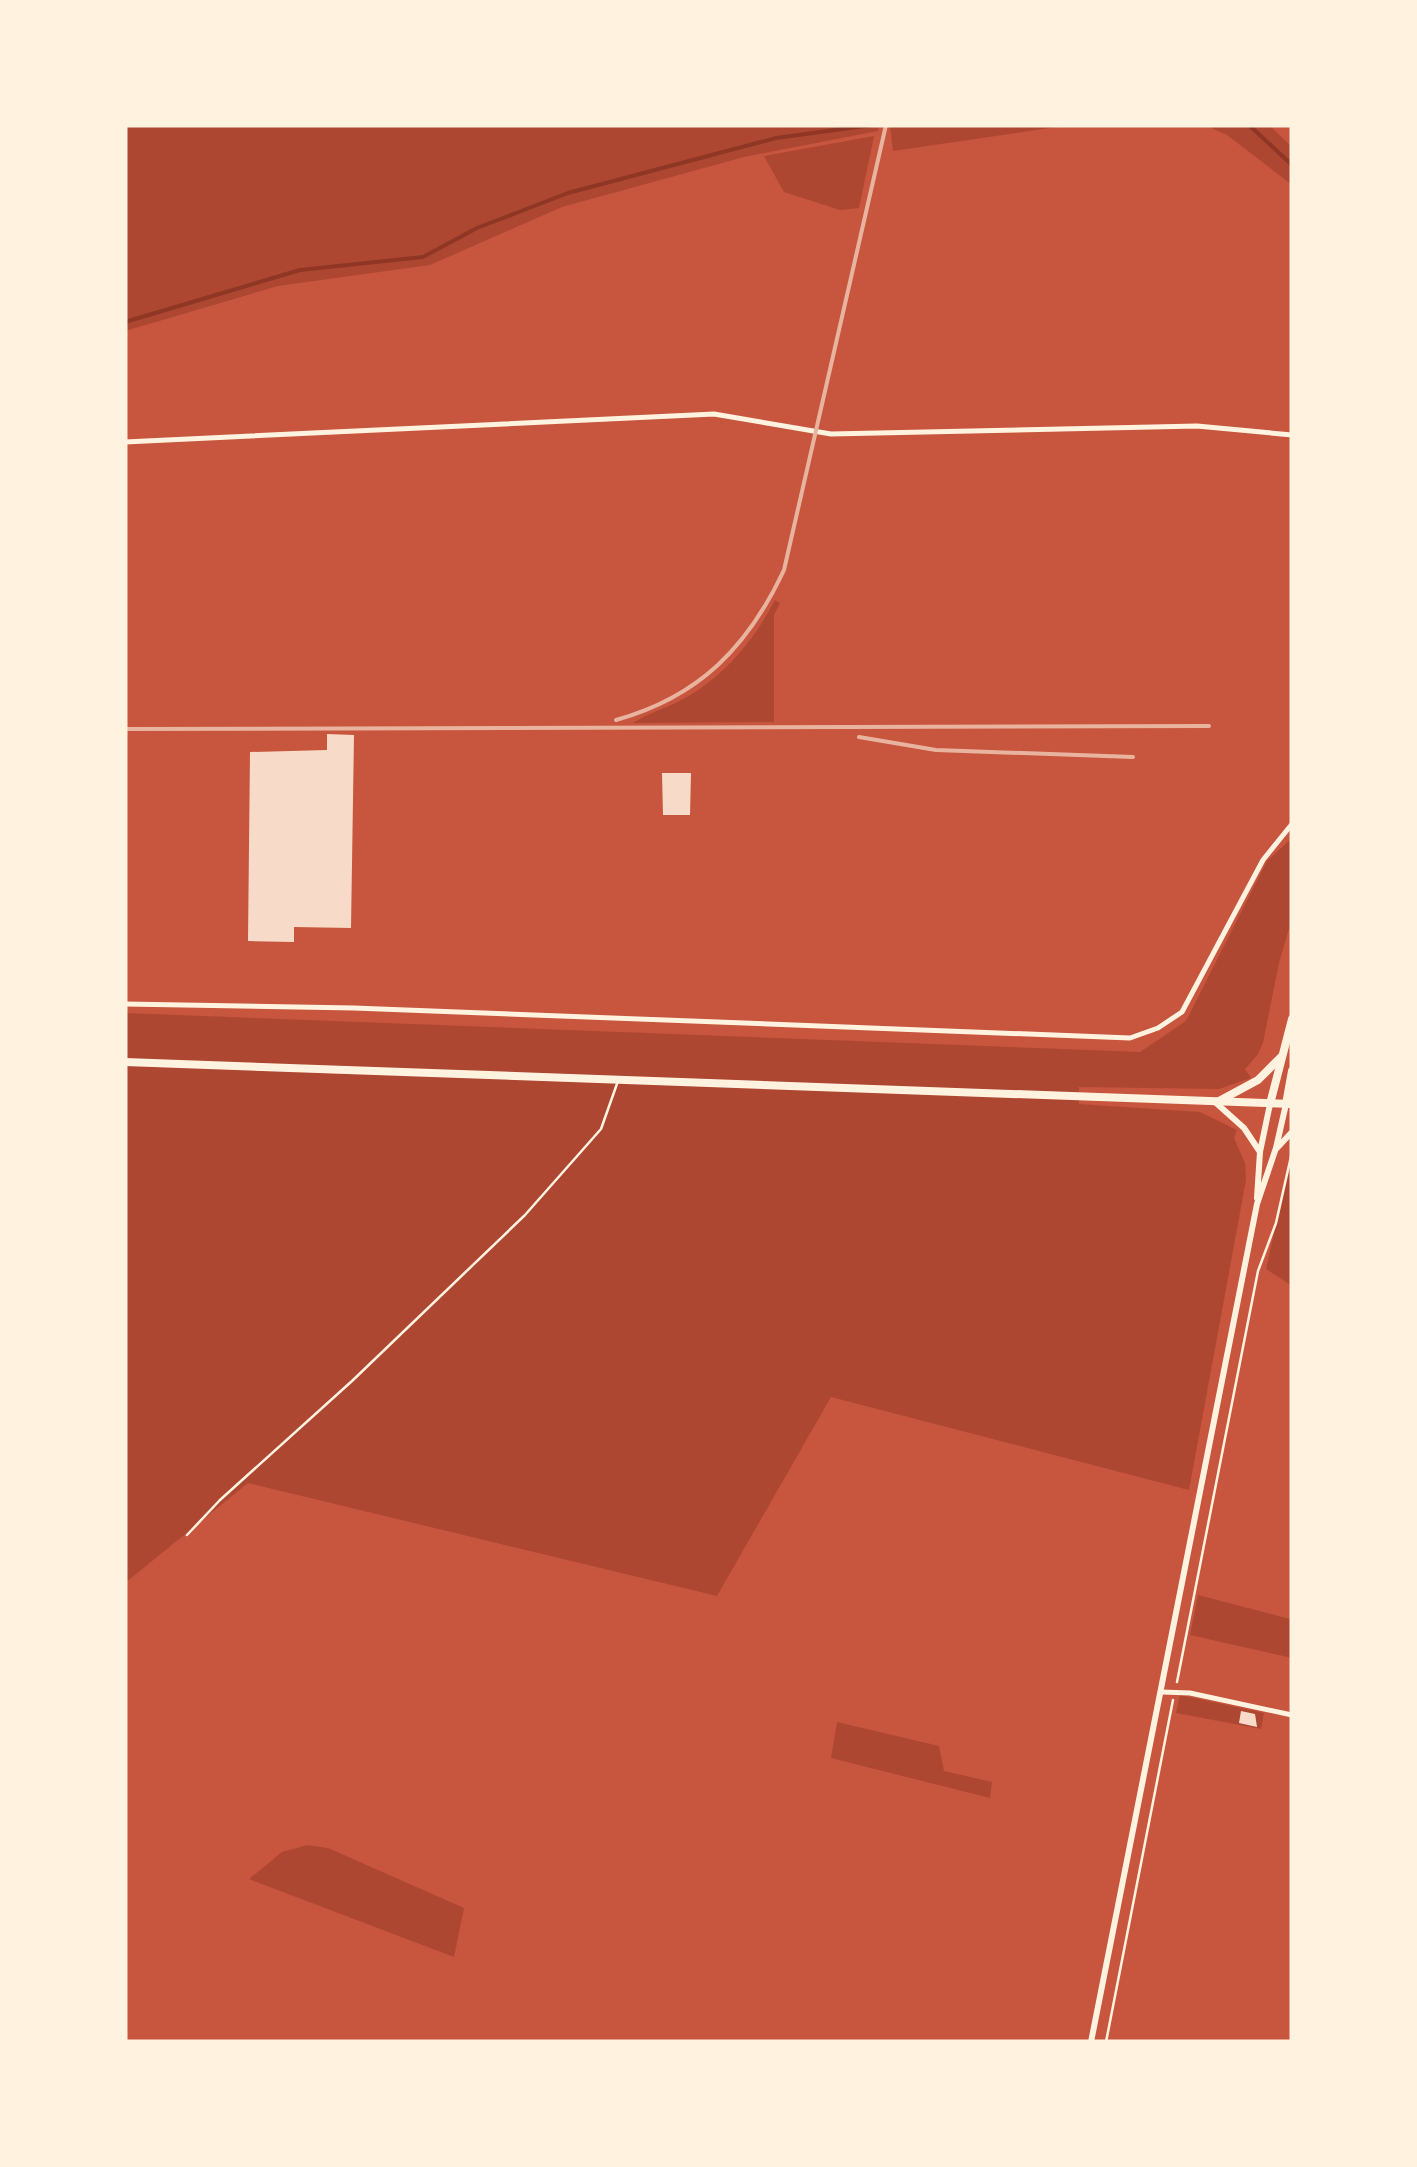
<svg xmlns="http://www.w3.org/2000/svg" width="1417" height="2167" font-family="'Asap Condensed',sans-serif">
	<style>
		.green { fill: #ae4732 }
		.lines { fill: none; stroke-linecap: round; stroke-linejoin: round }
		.stream { stroke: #8f3625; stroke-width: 4 }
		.building { fill: #f7dbc8 }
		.path { stroke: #fff3e0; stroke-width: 2.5 }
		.service { stroke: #fff3e0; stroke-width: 2.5 }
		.minor { stroke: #fff3e0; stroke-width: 5 }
		.tertiary { stroke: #fff3e0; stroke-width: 6 }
		.secondary { stroke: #fff3e0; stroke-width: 8 }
		.rail { stroke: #e9b49f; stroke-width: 4 }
	</style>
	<rect width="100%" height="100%" fill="#c8553d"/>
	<g class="green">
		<polygon points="125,125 879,125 878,131 744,157 562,207 430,265 278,286 125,331"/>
		<polygon points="890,125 1070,125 893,151"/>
		<polygon points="1205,125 1269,125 1292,147 1292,185 1227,135"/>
		<polygon points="874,136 859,208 840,210 784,192 764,156"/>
		<path d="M 775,600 L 780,603 L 774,615 L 774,722 L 633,723 C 648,713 667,708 683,699 C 723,678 755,639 775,600 Z"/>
		<polygon points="1292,838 1292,918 1279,963 1263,1043 1258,1054 1245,1069 1251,1078 1219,1089 1079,1087 1079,1104 1200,1112 1237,1130 1234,1138 1245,1163 1246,1180 1189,1490 831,1397 717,1596 248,1483 125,1583 125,1013 1140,1052 1186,1021 1267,861"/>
		<polygon points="1292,1154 1292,1286 1266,1269"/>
		<polygon points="1198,1595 1290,1619 1292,1613 1292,1658 1190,1635"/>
		<polygon points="1180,1695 1264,1713 1261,1729 1176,1713"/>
		<polygon points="837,1722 939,1746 944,1771 992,1782 990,1798 831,1758"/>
		<polygon points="307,1845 328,1848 464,1908 454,1957 249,1879 282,1852"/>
	</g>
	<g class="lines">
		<g class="stream">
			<polyline points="1249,125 1292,165"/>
			<polyline points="125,322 300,270 423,257 477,228 568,193 776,138 872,125"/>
		</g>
	</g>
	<g class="building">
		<polygon points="327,734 354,735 351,928 294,927 294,942 248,941 250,752 327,750"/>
		<polygon points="662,773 691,773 690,815 663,815"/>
		<polygon points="1241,1711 1255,1714 1257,1727 1239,1723"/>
	</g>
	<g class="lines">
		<g class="path">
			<polyline points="1177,1682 1258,1271 1276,1223 1292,1152"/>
			<polyline points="1106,2042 1173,1700"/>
		</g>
		<polyline class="service" points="187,1535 220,1500 352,1381 525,1215 601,1129 618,1081"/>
		<g class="minor">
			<polyline points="125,442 714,414 831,434 1197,426 1292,435"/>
			<polyline points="125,1004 354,1008 1130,1038 1158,1028 1182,1012 1263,860 1292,824"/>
			<polyline points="1162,1692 1190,1693 1292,1715"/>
		</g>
		<g class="tertiary">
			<polyline points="1215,1102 1244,1128 1260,1152"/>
			<polyline points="1277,1148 1292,1132"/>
			<polyline points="1257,1198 1260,1152 1270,1104"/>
			<polyline points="1091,2042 1257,1204 1276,1148 1286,1104"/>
		</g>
		<g class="secondary">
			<polyline points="125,1062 1292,1104"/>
			<polyline points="1219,1101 1258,1080 1281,1057"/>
			<polyline points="1270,1104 1292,1019"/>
			<polyline points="1286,1104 1292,1071"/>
		</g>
		<g class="rail">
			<path d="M 616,720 C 699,697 748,647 784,570 L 886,125"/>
			<polyline points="125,729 1209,726"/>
			<polyline points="859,737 936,750 1133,757"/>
		</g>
	</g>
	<rect width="1417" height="2167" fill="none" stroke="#fff3e0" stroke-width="255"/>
</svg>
